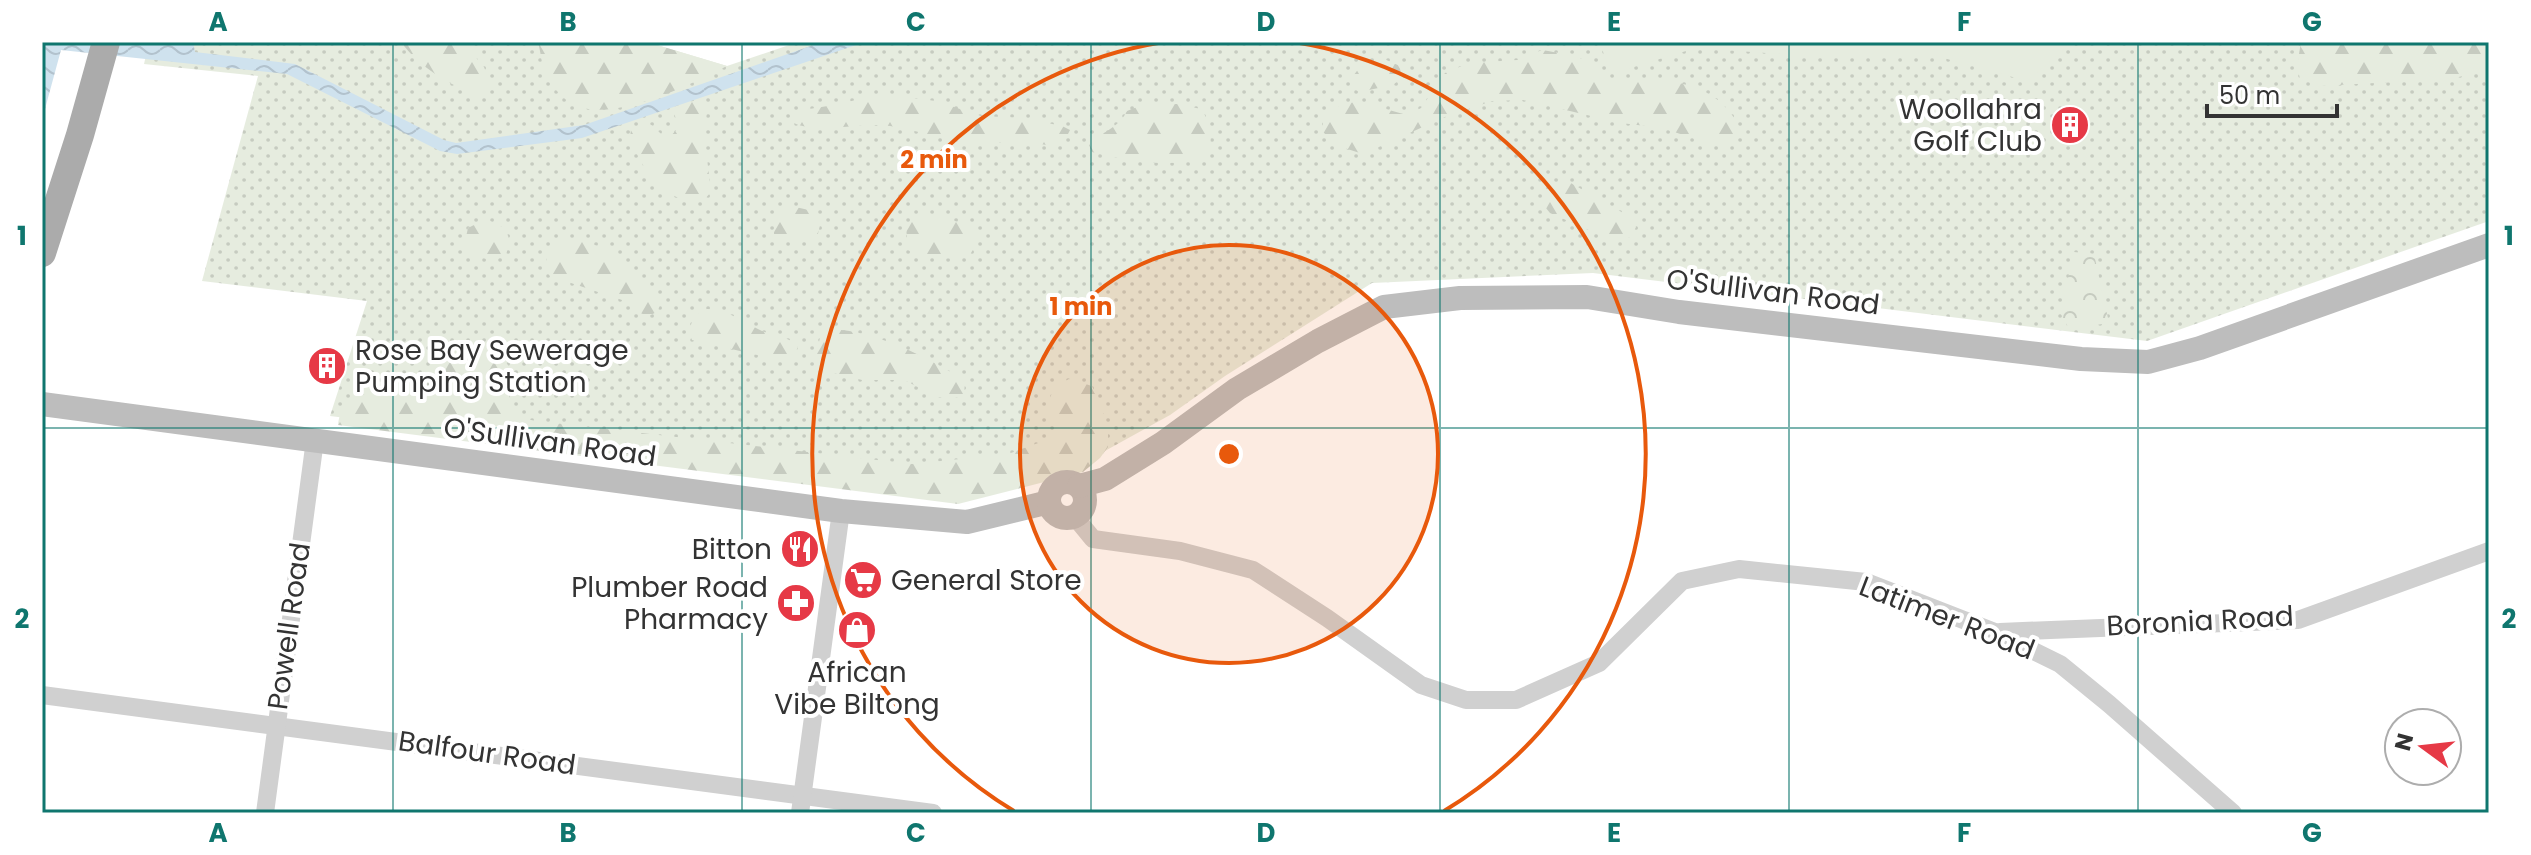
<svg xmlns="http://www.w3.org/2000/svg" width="2531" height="855" font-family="Poppins,sans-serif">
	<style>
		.grass { fill: url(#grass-dots) }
		.forest { fill: url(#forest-firs) }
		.park { fill: url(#park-crowns) }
		.garden { fill: #e6ecdf }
		.water { fill: url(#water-waves) }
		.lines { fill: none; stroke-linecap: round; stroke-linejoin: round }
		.minor { stroke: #d0d0d0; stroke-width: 18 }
		.secondary { stroke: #bdbdbd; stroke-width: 24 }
		.primary { stroke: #ababab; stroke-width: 28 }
		.grid { fill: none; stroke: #0f766e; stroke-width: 2; stroke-opacity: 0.55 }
		.ring { fill: none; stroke: #e8590c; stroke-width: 4 }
		.labels { text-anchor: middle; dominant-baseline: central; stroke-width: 8; stroke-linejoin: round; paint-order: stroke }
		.poi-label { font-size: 28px; fill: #333; stroke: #fff; text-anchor: end }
		.street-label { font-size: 28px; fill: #333; stroke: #fff }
		.centre { fill: #e8590c; stroke: #fff; stroke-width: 4 }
		.ring-label { font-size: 24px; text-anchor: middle; font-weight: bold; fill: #e8590c; stroke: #fff; stroke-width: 8; stroke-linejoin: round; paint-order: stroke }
		.neatline { fill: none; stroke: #0f766e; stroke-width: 3 }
		.grid-label { font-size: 26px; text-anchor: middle; font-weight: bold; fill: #0f766e }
	</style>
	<defs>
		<pattern id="grass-dots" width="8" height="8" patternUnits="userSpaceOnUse" patternTransform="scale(2)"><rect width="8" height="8" fill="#e6ecdf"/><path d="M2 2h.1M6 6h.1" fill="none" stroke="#c6cbc0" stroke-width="1.8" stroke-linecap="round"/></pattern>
		<pattern id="forest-firs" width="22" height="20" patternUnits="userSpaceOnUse" patternTransform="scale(2)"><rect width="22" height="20" fill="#e6ecdf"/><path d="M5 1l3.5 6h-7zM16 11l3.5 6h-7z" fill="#c6cbc0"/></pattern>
		<pattern id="park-crowns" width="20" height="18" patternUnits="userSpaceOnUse" patternTransform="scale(2)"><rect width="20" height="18" fill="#e6ecdf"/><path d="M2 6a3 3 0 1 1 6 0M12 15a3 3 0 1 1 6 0" fill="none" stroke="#c6cbc0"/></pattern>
		<pattern id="water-waves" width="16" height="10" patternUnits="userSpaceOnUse" patternTransform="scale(2)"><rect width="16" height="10" fill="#cfe2ee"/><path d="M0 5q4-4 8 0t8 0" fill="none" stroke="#b2c2cd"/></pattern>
	</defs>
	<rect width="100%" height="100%" fill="#fff"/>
	<polygon class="grass" points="149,42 647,42 727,66 798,42 2489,42 2489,221 2147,341 1593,273 1372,283 1225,376 1170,415 1094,457 968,495 330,416 367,301 202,281 258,76 144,64"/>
	<g class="forest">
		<path d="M 401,42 L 463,42 L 484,67 L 490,82 L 487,92 L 477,96 C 449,84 419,67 401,42 Z"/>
		<path d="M 538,42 L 647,42 L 727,66 C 691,84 620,120 579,107 C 568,104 553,88 547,78 C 542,68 541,53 538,42 Z"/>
		<polygon points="2301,42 2489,42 2489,70 2450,79 2320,86 2300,79 2297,66"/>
		<path d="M 1542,50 C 1558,53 1577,55 1591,63 C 1600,69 1606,78 1617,80 C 1629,83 1643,79 1655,80 C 1693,82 1726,95 1741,131 L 1732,144 L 1714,145 L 1662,128 L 1621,123 L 1523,100 L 1492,101 L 1445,117 L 1363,154 L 1338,146 L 1323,132 L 1323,119 C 1350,88 1374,108 1408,115 L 1421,108 L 1445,73 L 1469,63 L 1517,60 Z"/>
		<polygon points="1384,59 1400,66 1401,78 1393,85 1359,92 1352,87 1350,80 1360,67"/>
		<path d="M 879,94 L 936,101 L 981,116 L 1023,118 L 1062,126 L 1070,130 L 1066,138 L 1053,146 C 1021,140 990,145 960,141 C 933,137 907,127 880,125 C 856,124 812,133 794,123 L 793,116 L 797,111 L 840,104 Z"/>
		<path d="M 701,99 L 708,103 L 704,133 L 711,192 L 704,200 C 671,205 650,181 637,154 C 633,145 629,140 631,130 C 651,116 651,127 665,137 L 670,137 L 678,128 L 674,112 L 678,105 Z"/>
		<path d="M 1177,104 L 1201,109 C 1212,124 1214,142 1205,159 C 1167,167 1129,162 1092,152 L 1089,145 C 1102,131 1118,129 1127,111 L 1142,105 Z"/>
		<path d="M 1569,182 L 1632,218 L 1636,227 L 1631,237 L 1616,242 L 1550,213 L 1541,202 C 1544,186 1555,183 1569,182 Z"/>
		<path d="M 791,206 L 813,211 L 820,225 L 817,238 C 802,243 788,245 774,236 L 774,215 L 779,209 Z"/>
		<path d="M 929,215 C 948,220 970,220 978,240 L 970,255 C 953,261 925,258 908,250 L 906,226 L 912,219 Z"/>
		<path d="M 484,220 C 505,223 515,236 505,256 C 488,263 477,258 464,246 L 468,228 Z"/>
		<polygon points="573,238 610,250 631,274 655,292 661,303 657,312 648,316 635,311 625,301 550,276 544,269 550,246 563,239"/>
		<path d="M 707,309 C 729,310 743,322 762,331 C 775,336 789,336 798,347 L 793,358 L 784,361 L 692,340 C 687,325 693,315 707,309 Z"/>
		<path d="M 830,329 C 878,331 925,357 965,380 L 964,396 L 950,399 L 938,397 L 904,380 L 862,380 L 821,370 L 816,356 L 821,333 Z"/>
		<path d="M 481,350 L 498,351 L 510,368 L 509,403 L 516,417 L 536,421 L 912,464 L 1008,454 L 1055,437 C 1057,426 1050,422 1048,412 C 1047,403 1052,393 1055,386 L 1069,379 L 1092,386 L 1106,420 L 1108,434 L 1108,447 L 1100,458 L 1083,472 L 958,504 L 338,425 C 339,414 343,405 353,399 C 368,391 386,390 401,383 C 434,368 440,351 481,350 Z"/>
	</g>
	<polygon class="park" points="2074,252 2094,254 2109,323 2069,329 2060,312"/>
	<polygon class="garden" points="1600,42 2073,42 2027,81 1929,54 1780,54 1696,48 1610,74"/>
	<polygon class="water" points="42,42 193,42 195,52 295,64 444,140 456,143 584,125 822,42 865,42 582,138 457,154 440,151 287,74 61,50 42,120"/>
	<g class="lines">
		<g class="minor">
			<polyline points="1075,517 1093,539 1180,551 1253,570 1327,618 1421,685 1466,700 1516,700 1599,663 1682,581 1739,569 1866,582 1997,633 2060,664 2109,704 2233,813"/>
			<polyline points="2000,632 2298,620 2489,551"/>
			<polyline points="42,695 933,813"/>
			<polyline points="265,813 315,440"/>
			<polyline points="800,813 841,511"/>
		</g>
		<g class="secondary">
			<polyline points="42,404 841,511 967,522 1049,502"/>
			<circle cx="1067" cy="500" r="18"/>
			<polyline points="1079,486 1105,479 1163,443 1237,389 1318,341 1384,307 1460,298 1587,297 1679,312 2081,359 2148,362 2200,348 2489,245"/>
		</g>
		<polyline class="primary" points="42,253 80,135 106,42"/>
	</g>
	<path class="grid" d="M 393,42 L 393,813M 742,42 L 742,813M 1091,42 L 1091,813M 1440,42 L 1440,813M 1789,42 L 1789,813M 2138,42 L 2138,813M 42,428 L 2489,428"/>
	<circle cx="1229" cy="454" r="209" fill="#e8590c" fill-opacity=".12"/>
	<g class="ring">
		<circle cx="1229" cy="454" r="209"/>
		<path d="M1014 811A417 417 0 0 1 1164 42M1294 42A417 417 0 0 1 1444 811"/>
	</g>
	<defs>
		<g id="building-disc" transform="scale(2)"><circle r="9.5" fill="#e63946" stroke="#fff"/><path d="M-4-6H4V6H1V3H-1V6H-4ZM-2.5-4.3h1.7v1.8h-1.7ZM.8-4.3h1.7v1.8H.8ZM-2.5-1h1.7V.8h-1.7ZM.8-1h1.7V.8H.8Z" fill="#fff"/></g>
		<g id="restaurant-disc" transform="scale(2)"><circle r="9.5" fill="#e63946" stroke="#fff"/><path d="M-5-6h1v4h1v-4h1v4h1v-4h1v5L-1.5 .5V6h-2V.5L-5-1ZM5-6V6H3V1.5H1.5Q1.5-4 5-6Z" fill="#fff"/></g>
		<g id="supermarket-disc" transform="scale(2)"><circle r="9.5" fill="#e63946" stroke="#fff"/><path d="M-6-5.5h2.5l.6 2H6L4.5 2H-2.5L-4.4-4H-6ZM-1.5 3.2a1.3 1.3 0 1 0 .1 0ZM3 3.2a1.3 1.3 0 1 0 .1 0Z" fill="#fff"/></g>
		<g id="pharmacy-disc" transform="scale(2)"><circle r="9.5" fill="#e63946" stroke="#fff"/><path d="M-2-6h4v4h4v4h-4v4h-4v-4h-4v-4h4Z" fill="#fff"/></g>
		<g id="shop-disc" transform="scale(2)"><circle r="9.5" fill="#e63946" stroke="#fff"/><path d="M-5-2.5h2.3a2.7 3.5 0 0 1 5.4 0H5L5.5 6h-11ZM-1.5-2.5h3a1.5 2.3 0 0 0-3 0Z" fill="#fff"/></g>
	</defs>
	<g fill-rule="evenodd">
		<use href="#building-disc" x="2070" y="125"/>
		<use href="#building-disc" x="327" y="366"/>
		<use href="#restaurant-disc" x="800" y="549"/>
		<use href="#supermarket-disc" x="863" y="580"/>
		<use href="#pharmacy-disc" x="796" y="603"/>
		<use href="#shop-disc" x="857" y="630"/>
	</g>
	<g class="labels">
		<g class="poi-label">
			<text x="2042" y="109">Woollahra<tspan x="2042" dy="32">Golf Club</tspan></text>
			<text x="355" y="350" text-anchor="start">Rose Bay Sewerage<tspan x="355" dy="32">Pumping Station</tspan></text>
			<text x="772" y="549">Bitton</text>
			<text x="891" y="580" text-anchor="start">General Store</text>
			<text x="768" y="587">Plumber Road<tspan x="768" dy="32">Pharmacy</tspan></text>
			<text x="857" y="672" text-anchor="middle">African<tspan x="857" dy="32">Vibe Biltong</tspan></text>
		</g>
		<g class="street-label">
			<text transform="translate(1773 292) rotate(7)">O'Sullivan Road</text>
			<text transform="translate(550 442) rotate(8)">O'Sullivan Road</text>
			<text transform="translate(1947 618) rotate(21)">Latimer Road</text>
			<text transform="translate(2200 621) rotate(-3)">Boronia Road</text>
			<text transform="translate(289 626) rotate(-82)">Powell Road</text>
			<text transform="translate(487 753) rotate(8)">Balfour Road</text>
		</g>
	</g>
	<circle cx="1229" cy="454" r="12" class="centre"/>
	<g class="ring-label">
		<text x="934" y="168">2 min</text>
		<text x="1081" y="315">1 min</text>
	</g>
	<rect width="2531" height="855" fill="none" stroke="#ffffff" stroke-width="88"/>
	<g transform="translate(2423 747) rotate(285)"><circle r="38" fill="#ffffff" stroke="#adadad" stroke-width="2"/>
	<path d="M0-6L14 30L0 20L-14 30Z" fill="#e63946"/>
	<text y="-12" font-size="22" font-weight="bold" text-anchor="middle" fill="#333333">N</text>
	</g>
	<path d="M2207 104v12h130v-12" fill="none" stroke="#333333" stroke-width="4"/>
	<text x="2219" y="104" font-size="24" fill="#333333" stroke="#ffffff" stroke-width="6" paint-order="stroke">50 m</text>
	<rect x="44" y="44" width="2443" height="767" class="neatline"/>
	<g class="grid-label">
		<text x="218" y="31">A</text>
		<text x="568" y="31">B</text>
		<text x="916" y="31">C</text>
		<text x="1266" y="31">D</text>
		<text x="1614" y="31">E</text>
		<text x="1964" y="31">F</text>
		<text x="2312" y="31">G</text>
		<text x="22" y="245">1</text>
		<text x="2509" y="245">1</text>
		<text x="22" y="628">2</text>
		<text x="2509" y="628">2</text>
		<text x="218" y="842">A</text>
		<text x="568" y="842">B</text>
		<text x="916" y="842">C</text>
		<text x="1266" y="842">D</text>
		<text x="1614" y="842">E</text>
		<text x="1964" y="842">F</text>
		<text x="2312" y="842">G</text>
	</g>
</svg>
